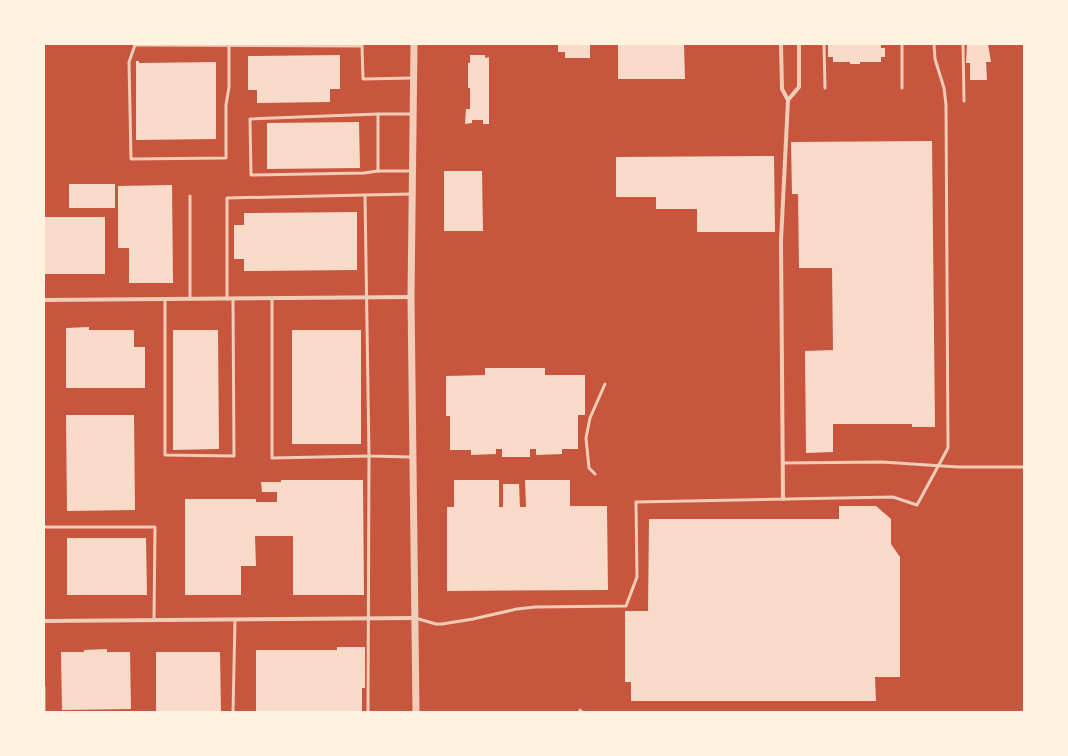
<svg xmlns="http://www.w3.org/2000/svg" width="1068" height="756" font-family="'Space Grotesk',sans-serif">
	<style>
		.building { fill: #f7dbc8 }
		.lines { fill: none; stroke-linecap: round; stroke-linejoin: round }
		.service { stroke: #f1ccb7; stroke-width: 3 }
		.minor { stroke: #f1ccb7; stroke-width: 4 }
		.tertiary { stroke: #f1ccb7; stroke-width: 7 }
	</style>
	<rect width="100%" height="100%" fill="#c8553d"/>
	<g class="building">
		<polygon points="558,44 590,44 590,58 565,58 565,52 558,52"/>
		<polygon points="618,44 684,44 685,79 618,79"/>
		<polygon points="828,44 881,44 881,48 885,48 885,57 881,57 881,62 860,62 860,64 850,64 850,62 833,62 833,57 828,57"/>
		<polygon points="967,44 988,44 991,62 986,62 987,80 970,80 970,63 966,63"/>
		<polygon points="340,55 340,89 330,89 330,102 257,103 257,90 248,90 248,56"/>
		<polygon points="470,55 485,55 485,58 489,57 489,124 483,124 483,120 472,120 472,123 465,124 466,109 470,109 470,88 468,88 468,63 470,63"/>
		<polygon points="136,61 139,61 139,63 216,62 216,139 136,140"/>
		<polygon points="359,122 360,168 267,169 267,123"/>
		<polygon points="932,141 935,427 912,427 912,424 833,424 833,452 806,453 805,351 833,350 832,268 799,268 798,194 792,194 791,142"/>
		<polygon points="774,156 775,232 697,232 697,209 656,209 656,197 616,197 616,157"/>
		<polygon points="444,171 482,171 483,231 444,231"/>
		<rect x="69" y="184" width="46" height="24"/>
		<polygon points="172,185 173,283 129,283 129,248 118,248 118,186"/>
		<polygon points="357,212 357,270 244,271 244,259 234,259 234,225 244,225 244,213"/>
		<rect x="44" y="217" width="61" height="57"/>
		<polygon points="89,327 89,330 134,330 134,347 145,347 145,388 66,388 66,328"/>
		<polygon points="173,330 218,330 219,449 173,450"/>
		<rect x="292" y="330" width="69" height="114"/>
		<polygon points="485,368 545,368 545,375 585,375 585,415 578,415 578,449 562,449 562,454 536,455 536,449 530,449 530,457 502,457 502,449 496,449 496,454 471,455 471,450 450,450 450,416 446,416 446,376 485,375"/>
		<polygon points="66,415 134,415 135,510 67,511"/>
		<polygon points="281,480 363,480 364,595 293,595 293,536 255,536 256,566 241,566 241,595 185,595 185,499 256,499 256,502 277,502 277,492 262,492 261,482 281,482"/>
		<polygon points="454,480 499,480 499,507 503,507 503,484 519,484 520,507 526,507 525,480 570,480 570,506 607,506 608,590 447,591 447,507 454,507"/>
		<polygon points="839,506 876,506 891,519 891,544 900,557 900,677 875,677 876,701 631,701 631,682 625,682 625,611 648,611 649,519 839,519"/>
		<polygon points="67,538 146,538 147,595 67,595"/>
		<polygon points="337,647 365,647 365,688 362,688 362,712 256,712 256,650 337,650"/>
		<polygon points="107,649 107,652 130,652 131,709 62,710 61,652 84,652 84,650"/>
		<polygon points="156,652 220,652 221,712 156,712"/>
	</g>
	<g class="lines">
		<g class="service">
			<polyline points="135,44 135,45 362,46 363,79 413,78"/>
			<polyline points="824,44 825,88"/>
			<polyline points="902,44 902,88"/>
			<polyline points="963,44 964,101"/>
			<polyline points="135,45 129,62 131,159 226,158 226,105 229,87 229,45"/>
			<polyline points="378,171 364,173 251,175 250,119 378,114"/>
			<polyline points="412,171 378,171 378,114 413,114"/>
			<polyline points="412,194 365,195 369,456 412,457"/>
			<polyline points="272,298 272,458 369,456 368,712"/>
			<polyline points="165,299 165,455 234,456 233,299"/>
			<polyline points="190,299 190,196"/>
			<polyline points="227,299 227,198 365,195"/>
			<polyline points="783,463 882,462 958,467 1024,467"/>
			<polyline points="595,474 589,468 586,438 590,418 605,384"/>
			<polyline points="44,527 155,527 154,620"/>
			<polyline points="415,618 436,624 442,624 473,619 517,609 535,607 626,606 637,577 636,502 893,497 917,505 948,448 946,105 944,88 935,59 934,44"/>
			<polyline points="44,687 44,712"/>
			<polyline points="580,710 582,712"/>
			<polyline points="233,712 235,620"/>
		</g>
		<g class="minor">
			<polyline points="781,44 782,89 788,100 781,241 783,499"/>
			<polyline points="788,100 799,87 799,44"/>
			<polyline points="44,300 411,297"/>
			<polyline points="44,621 414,618"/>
		</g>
		<polyline class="tertiary" points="414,44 411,297 416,712"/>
	</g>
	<rect width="1068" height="756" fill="none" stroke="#fff3e0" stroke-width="90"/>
</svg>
